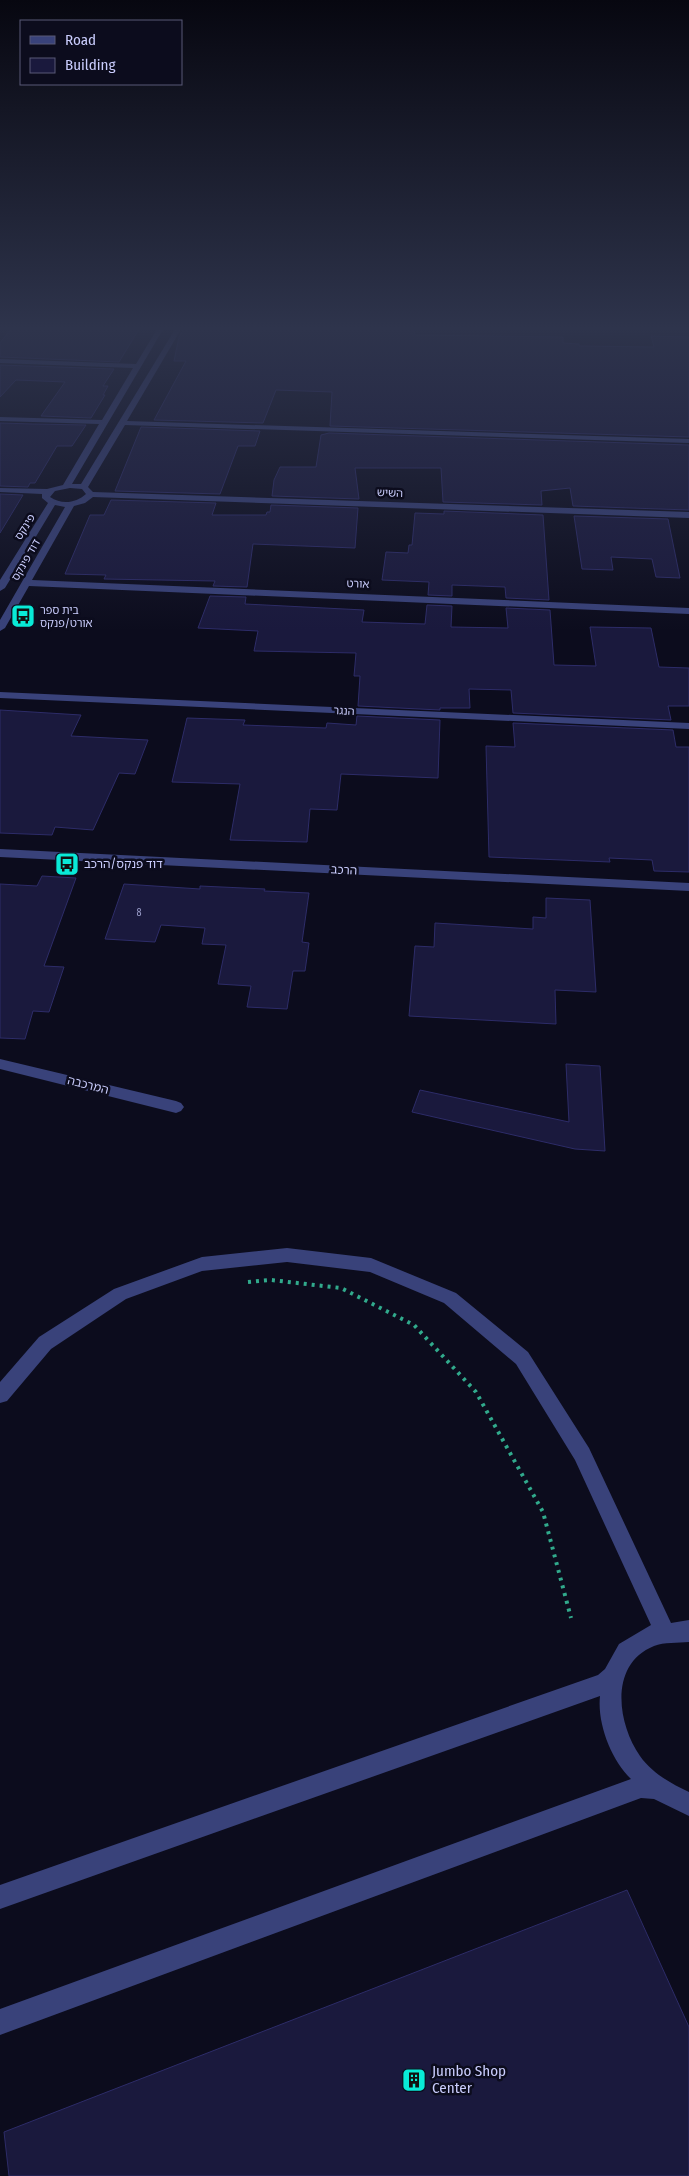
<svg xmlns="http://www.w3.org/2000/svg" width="689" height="2176" font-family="'Fira Sans Condensed','Noto Sans Hebrew',sans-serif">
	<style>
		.building { fill: #1a193d; stroke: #2d2c68 }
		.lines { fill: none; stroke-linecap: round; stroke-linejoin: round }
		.path { stroke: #31aa8c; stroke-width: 4; stroke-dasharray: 3 5; stroke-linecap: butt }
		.minor { fill: #39427a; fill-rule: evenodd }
		.labels { text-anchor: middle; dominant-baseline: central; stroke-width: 5; stroke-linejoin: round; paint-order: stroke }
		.number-label { font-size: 10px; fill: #9ea0cd }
		.far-street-label { font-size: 11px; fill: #cacdfd; stroke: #0c0c1d }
		.far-poi-label { font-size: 11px; fill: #cacdfd; stroke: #0c0c1d; text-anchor: start }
		.poi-label { font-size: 12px; fill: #cacdfd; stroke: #0c0c1d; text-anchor: start }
		.street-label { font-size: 12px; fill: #cacdfd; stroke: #0c0c1d }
		.near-poi-label { font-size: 15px; fill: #cacdfd; stroke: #0c0c1d; text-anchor: start }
	</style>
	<rect width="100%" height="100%" fill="#0c0c1d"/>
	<g class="building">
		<polygon points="13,326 141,326 119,362 0,357 0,343"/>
		<polygon points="366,326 366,328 414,328 415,335 563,337 563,343 579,344 579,346 654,347 651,336 689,337 689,437 330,426 332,392 276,390 263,423 154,420 186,361 174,361 179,337 185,327"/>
		<polygon points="0,365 114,369 103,386 108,386 103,395 105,395 91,418 41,416 65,382 16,380 0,397"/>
		<polygon points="0,423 33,424 86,425 72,446 57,446 35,483 30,483 28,487 0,486"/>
		<polygon points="141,427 260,431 255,446 238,446 220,494 115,491"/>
		<polygon points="329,433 689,445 689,510 573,506 570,488 541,491 542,505 443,502 441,468 355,468 359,499 272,496 274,480 280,467 316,467 321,435"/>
		<polygon points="0,494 23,495 0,533"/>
		<polygon points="111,500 216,503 212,515 266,515 267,512 270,512 271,505 358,508 355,548 253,544 247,587 213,586 215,581 104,579 106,575 65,574 90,515 104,515"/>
		<polygon points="444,511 543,515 549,600 506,598 505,587 452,585 452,596 428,595 429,582 382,580 386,552 408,553 409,545 412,545 415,513 444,514"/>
		<polygon points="574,516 668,519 680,578 656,577 652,559 611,557 613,570 582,569"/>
		<polygon points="210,596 246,597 245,604 364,610 362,622 425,624 427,605 452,606 451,627 508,628 506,608 550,610 554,665 596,666 590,627 651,628 659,667 689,668 689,706 668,706 671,720 513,713 511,690 469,689 470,708 440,708 440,710 358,706 360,676 354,676 356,653 254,651 258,631 198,628"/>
		<polygon points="0,710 81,715 71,736 148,740 135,774 119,773 93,830 55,827 52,835 0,833"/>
		<polygon points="357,716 440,720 438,778 341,774 337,810 310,809 307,842 230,840 240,784 172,782 187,718 245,720 243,725 326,728 327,723 356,725"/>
		<polygon points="513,723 673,730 676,747 689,747 689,872 654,871 652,860 609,858 610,862 489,857 486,746 515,747"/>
		<polygon points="42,876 76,878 44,966 64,967 49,1012 33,1011 25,1039 0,1038 0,884 37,886"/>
		<polygon points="124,884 200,889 200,886 265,889 264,891 309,893 302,942 309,943 305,971 293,971 287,1009 247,1007 251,986 218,984 226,945 202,944 205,928 161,925 155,942 105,939"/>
		<polygon points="546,898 590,900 596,992 555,990 556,1024 409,1016 415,946 434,947 435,923 533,929 533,917 546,918"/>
		<polygon points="566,1064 600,1066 605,1151 575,1149 412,1112 420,1090 569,1122"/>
		<polygon points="627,1890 689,2027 689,2176 9,2176 4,2132"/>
	</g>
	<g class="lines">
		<polyline class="path" points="248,1282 271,1280 341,1288 414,1325 476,1392 543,1512 571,1618"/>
		<g class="minor">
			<path d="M 159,326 L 165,326 L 72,484 L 81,484 L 177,326 L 183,326 L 127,421 L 689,439 L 689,443 L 125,425 L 88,487 L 93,492 L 689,512 L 689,518 L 93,497 L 85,503 L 74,506 L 32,580 L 689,608 L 689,614 L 29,586 L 5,628 L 0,631 L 0,620 L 65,507 L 55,505 L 5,588 L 0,591 L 0,580 L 48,503 L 42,498 L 42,494 L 0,492 L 0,488 L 47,489 L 63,485 L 99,424 L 0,421 L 0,417 L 102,420 L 133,368 L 0,363 L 0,359 L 136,364 ZM 70,488 L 82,489 L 86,494 C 76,503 62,505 50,497 L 55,491 Z"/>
			<polygon points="637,326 689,326 689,330 640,328"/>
			<polygon points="0,692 689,723 689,729 0,698"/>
			<polygon points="0,849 689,883 689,891 0,857"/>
			<polygon points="0,1059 176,1101 181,1103 184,1107 181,1111 176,1113 0,1069"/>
			<path d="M 287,1248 L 371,1258 L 456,1293 L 528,1352 L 589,1448 L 671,1623 L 689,1620 L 689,1642 C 678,1643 664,1642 654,1646 C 609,1664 617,1723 640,1756 C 652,1773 670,1783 689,1792 L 689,1816 L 654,1799 L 641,1798 L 0,2035 L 0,2009 L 631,1779 C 611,1760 597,1723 600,1696 L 0,1909 L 0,1885 L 598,1675 L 605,1669 L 619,1644 L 651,1625 L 575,1460 L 516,1364 L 444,1303 L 370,1272 L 287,1262 L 202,1271 L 126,1299 L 51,1349 L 7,1401 L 0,1403 L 0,1382 L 39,1337 L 114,1289 L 202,1257 Z"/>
		</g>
	</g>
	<linearGradient id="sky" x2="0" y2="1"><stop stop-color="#070710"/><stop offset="0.52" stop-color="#2e344c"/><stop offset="1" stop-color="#2e344c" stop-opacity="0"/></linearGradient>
	<rect width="689" height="631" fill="url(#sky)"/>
	<defs>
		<g id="bus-square" transform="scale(1.25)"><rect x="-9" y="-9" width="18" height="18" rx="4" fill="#09ead7" stroke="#0c0c1d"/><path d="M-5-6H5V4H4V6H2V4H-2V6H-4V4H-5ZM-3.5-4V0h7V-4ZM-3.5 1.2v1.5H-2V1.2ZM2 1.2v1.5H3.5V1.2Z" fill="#111"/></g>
		<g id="building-square" transform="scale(1.25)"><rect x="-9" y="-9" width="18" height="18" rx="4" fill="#09ead7" stroke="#0c0c1d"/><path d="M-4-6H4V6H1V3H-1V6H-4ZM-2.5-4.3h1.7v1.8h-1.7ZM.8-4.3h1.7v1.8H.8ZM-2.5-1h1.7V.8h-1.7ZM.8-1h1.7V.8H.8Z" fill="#111"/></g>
	</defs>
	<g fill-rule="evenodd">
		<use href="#bus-square" x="23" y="616"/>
		<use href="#bus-square" x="67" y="864"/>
		<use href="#building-square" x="414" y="2080"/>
	</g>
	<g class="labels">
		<g class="number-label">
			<text x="139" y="913">8</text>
		</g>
		<g class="far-street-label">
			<text transform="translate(390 493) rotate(2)">השיש</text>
			<text transform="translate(25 527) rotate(-58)">פינקס</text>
			<text transform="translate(26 560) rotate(-60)">דוד פינקס</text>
			<text transform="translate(358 584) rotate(2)">אורט</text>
			<text transform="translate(344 711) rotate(3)">הנגר</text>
		</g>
		<g class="far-poi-label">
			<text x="40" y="610">בית ספר<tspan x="40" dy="13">אורט/פנקס</tspan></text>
		</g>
		<g class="poi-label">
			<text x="84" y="864">דוד פנקס/הרכב</text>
		</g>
		<g class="street-label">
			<text transform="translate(344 870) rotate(3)">הרכב</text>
			<text transform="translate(88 1085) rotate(14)">המרכבה</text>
		</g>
		<g class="near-poi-label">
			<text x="432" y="2071">Jumbo Shop<tspan x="432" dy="17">Center</tspan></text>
		</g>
	</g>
	<rect x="20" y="20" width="162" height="65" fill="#0c0c1d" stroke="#585977"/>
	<rect x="30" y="36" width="25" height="8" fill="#39427a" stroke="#585977"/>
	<text x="65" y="45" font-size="15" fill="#cacdfd">Road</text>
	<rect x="30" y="58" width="25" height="15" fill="#1a193d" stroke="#585977"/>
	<text x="65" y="70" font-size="15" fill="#cacdfd">Building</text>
</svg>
